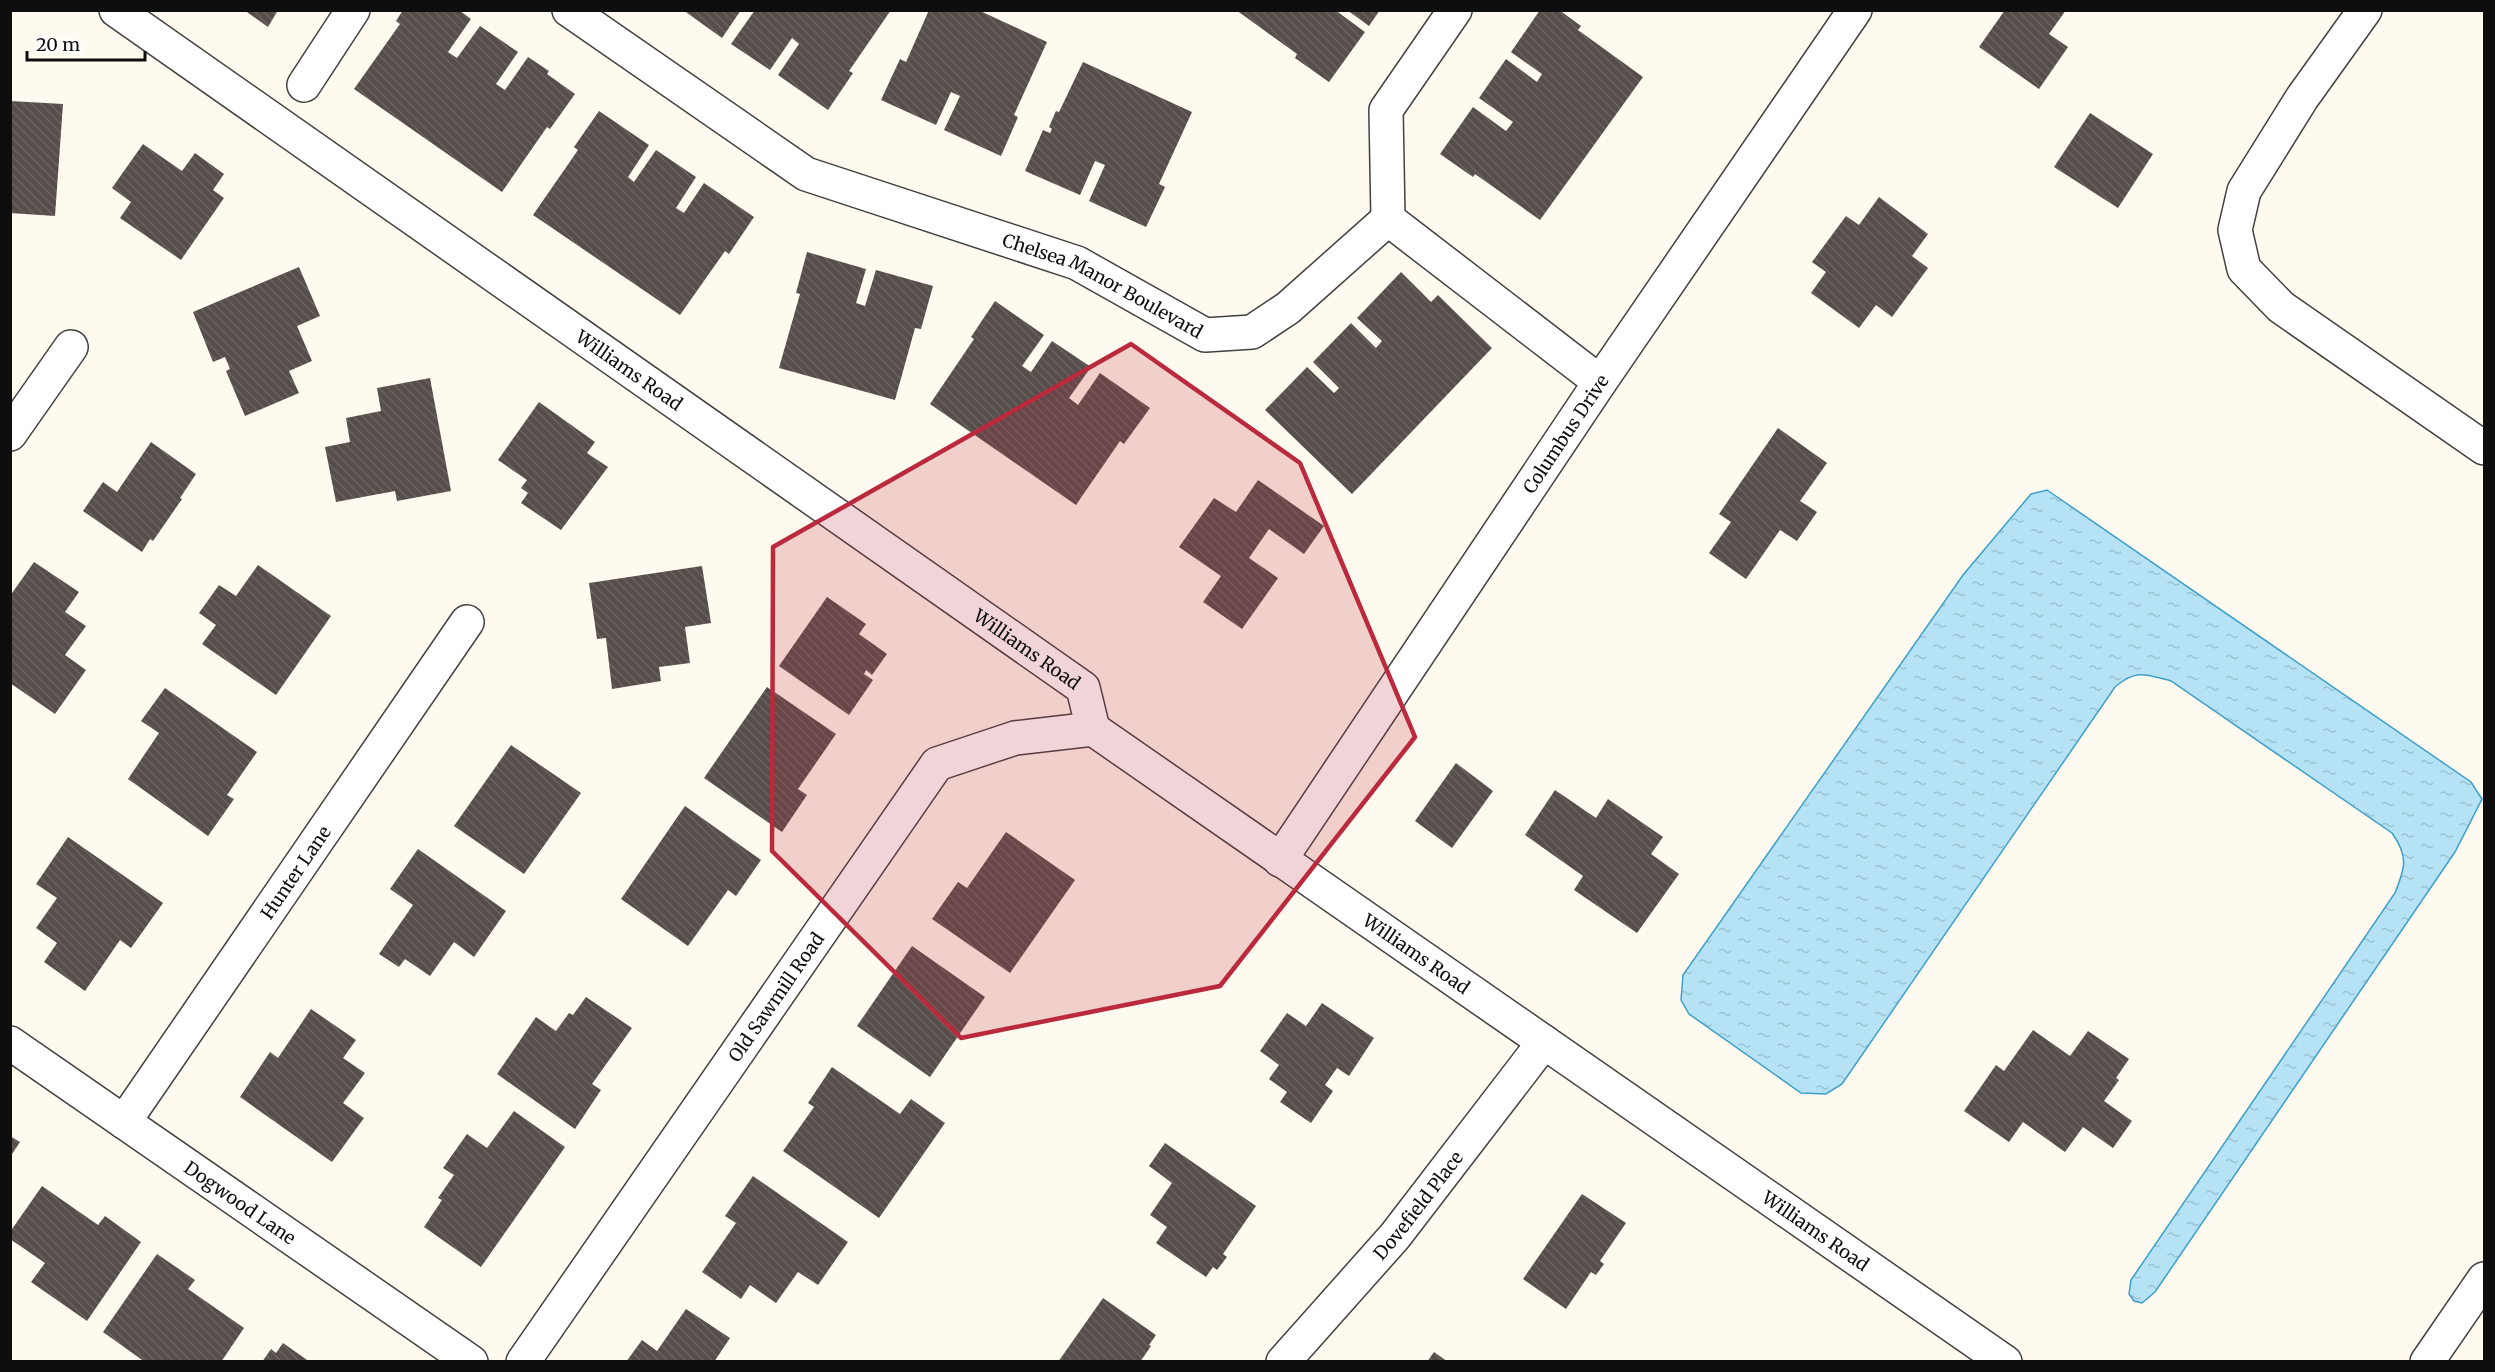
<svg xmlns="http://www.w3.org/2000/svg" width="2495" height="1372" font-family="Merriweather,serif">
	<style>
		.water { fill: url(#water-ripples); stroke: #3d9fca; stroke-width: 1.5 }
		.building { fill: url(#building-back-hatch) }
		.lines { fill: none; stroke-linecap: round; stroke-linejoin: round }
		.street-casing { stroke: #414141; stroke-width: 36 }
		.street { stroke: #fff; stroke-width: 33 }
		.marked { fill: #bb293d; fill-opacity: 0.2; stroke: #bb293d; stroke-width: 4.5; stroke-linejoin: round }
		.labels { text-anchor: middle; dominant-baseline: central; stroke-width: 6; stroke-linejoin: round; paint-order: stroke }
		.street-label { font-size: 18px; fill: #0e0e0e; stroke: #fff }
	</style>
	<defs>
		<pattern id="water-ripples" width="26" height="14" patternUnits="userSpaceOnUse" patternTransform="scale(1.5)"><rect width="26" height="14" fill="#b5e3f5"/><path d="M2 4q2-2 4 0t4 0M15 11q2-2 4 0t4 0" fill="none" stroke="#9ac2d1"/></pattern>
		<pattern id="building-back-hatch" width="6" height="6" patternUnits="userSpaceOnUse" patternTransform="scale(1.5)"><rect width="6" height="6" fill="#564e4a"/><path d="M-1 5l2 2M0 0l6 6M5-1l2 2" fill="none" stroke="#696360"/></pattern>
	</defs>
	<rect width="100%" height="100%" fill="#fffaef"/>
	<path class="water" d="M 2047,490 L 2471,782 L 2482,799 L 2455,852 L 2155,1292 L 2142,1303 L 2134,1301 L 2129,1294 L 2131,1280 L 2395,893 C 2405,868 2409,857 2392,833 L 2171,681 C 2145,674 2136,669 2115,687 L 1842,1084 L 1826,1094 L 1801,1093 L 1689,1014 L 1681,1000 L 1683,975 L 1963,575 L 2031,494 Z"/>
	<g class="building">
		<polygon points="244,10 278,10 268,27"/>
		<polygon points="403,10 459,10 471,19 448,52 457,58 480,26 518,52 496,84 505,90 528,57 549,71 547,74 575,94 550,129 547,127 502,192 354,89 400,24 396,21"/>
		<polygon points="683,10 741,10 722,38"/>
		<polygon points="755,10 891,10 849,71 853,73 828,110 778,75 799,44 792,38 770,70 731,44"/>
		<polygon points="929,10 978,10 1047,42 1014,115 1018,117 1001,156 944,130 960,96 951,92 936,125 881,100 900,59 906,62"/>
		<polygon points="1236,10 1335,10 1365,32 1329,82 1295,58 1297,54"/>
		<polygon points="1347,10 1380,10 1369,26"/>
		<polygon points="1540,10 1559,10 1581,26 1578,30 1643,77 1540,220 1475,174 1473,177 1440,154 1473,107 1506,131 1513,122 1479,98 1506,59 1537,82 1542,74 1511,52"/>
		<polygon points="2005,10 2066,10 2049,34 2068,47 2039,89 1979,47"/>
		<polygon points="1083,62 1192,112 1159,184 1165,187 1146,227 1089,201 1105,165 1095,161 1080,195 1025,171 1043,130 1050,133 1052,129 1049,127 1056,111 1059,112"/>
		<polygon points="10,101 63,104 55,216 10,213"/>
		<polygon points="599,111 649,145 628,177 634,182 656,150 696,177 676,208 684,213 704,183 754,217 729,254 725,251 680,315 533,215 578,150 574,147"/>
		<polygon points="2090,113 2153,154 2118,208 2054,167"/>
		<polygon points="143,144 182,171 195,153 224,174 213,190 224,198 181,260 120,218 131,202 112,188"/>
		<polygon points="1879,197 1928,234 1912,256 1928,268 1892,317 1876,305 1859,328 1811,293 1826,272 1812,262 1846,216 1859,225"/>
		<polygon points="807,252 866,269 856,303 865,306 876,270 933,286 921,329 915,328 895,400 779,368 800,294 796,293"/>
		<polygon points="299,267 320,316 297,326 312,361 289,371 299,393 245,416 226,371 230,369 225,357 213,362 193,312"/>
		<polygon points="1401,272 1431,302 1438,295 1492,348 1352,494 1265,410 1307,367 1334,393 1339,388 1313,362 1351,323 1376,348 1382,341 1357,318"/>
		<polygon points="995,301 1044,335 1022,366 1031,372 1052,341 1091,367 1069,398 1078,405 1100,373 1150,408 1124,444 1120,441 1076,505 930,404 974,339 971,337"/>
		<polygon points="430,378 451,491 397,501 395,491 336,502 325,447 350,442 346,418 381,411 377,388"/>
		<polygon points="539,402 595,442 587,453 608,467 561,530 521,503 528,493 521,488 527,480 498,460"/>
		<polygon points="1778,428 1827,463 1800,501 1817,512 1797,541 1780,530 1746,579 1709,553 1731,522 1719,514"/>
		<polygon points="151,442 196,474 180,498 182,499 153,541 150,539 142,552 83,511 103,482 117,492"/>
		<polygon points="1258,480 1324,526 1304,554 1269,529 1249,558 1278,578 1242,629 1203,602 1221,576 1179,547 1214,498 1236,512"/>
		<polygon points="34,562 79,592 65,612 86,626 65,655 86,670 55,714 10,683 10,596"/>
		<polygon points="258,565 331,616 276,695 202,644 216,625 199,613 219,585 236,596"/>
		<polygon points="702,566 711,623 685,627 690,663 659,667 661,681 612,689 606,638 597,639 589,583"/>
		<polygon points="827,597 866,624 859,634 887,654 872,675 866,670 864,674 873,680 849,715 779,666"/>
		<polygon points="767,687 836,734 798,789 807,795 782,832 704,778"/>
		<polygon points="165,688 257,752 227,795 234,799 208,836 128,779 159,733 141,721"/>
		<polygon points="511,745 581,793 524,874 454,826"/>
		<polygon points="1456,763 1493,791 1452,848 1415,821"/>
		<polygon points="1555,790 1596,818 1608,799 1663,837 1651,854 1679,874 1637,933 1574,890 1583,876 1525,835"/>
		<polygon points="685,806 761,860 736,896 728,890 688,946 621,899"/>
		<polygon points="1006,832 1075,880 1010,973 932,919 958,882 967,888"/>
		<polygon points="68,837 163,903 131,948 120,940 85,991 44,962 57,943 36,928 57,898 36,884"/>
		<polygon points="418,849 506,911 474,957 454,942 430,976 405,959 399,967 379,954 413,905 390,889"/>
		<polygon points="912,946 985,997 930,1077 857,1026"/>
		<polygon points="586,997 632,1028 592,1084 601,1090 575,1129 497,1074 536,1017 556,1031 569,1013 573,1015"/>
		<polygon points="1322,1003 1374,1038 1349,1076 1337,1068 1325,1085 1333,1091 1311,1123 1280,1102 1287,1092 1269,1079 1279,1065 1260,1051 1287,1013 1306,1026"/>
		<polygon points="311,1009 356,1040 343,1058 365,1073 343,1103 364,1118 332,1162 240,1097 270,1052 278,1058"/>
		<polygon points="2033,1030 2070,1056 2088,1031 2129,1059 2116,1078 2119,1080 2104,1101 2132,1121 2113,1148 2083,1127 2065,1152 2023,1122 2009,1142 1964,1111 1996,1065 2004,1071"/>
		<polygon points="832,1067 900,1114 911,1099 945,1123 879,1218 783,1151 814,1107 808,1103"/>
		<polygon points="514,1111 565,1147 481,1267 424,1227 442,1200 438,1198 454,1175 443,1168 467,1134 487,1148"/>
		<polygon points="10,1136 20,1142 10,1157"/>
		<polygon points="1165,1143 1256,1206 1223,1254 1227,1257 1217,1270 1213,1267 1206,1277 1156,1243 1167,1227 1150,1215 1172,1183 1149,1166"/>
		<polygon points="753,1176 848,1242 818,1285 798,1272 776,1303 750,1285 741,1299 702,1272 736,1223 725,1216"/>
		<polygon points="42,1186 98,1225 105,1216 141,1242 87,1321 31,1282 45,1263 10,1239 10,1232"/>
		<polygon points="1582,1194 1626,1223 1600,1261 1604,1264 1596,1275 1591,1272 1566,1309 1523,1279"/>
		<polygon points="157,1254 195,1280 188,1289 244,1328 221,1362 145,1362 103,1332"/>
		<polygon points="1103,1298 1156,1335 1149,1345 1151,1346 1140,1362 1058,1362"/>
		<polygon points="686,1309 730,1338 714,1362 626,1362 642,1340 657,1351"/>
		<polygon points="283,1343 310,1362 262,1362 271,1349 276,1353"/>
		<polygon points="1434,1352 1448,1362 1427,1362"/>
	</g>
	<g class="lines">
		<g class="street-casing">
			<g id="street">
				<path id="s1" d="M 116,10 L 1083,688 L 1093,729 L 2005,1362"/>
				<path id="s2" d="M 569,10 L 806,174 L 1077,263 L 1205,335 L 1252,332 L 1288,308 L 1388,219"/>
				<polyline points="2365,10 2302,98 2244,191 2235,230 2244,269 2281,307 2484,448"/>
				<polyline points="304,85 353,10"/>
				<polyline points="1388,219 1600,382"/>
				<polyline points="1388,219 1386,110 1455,10"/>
				<polyline points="10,434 71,347"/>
				<path id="s3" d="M 1280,860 L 1600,382 L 1855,10"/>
				<path id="s4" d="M 10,1043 L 471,1362"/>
				<path id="s5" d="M 124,1122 L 467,622"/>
				<path id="s6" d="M 523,1362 L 937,764 L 1015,738 L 1093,729"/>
				<path id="s7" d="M 1283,1362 L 1395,1236 L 1544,1042"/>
				<polyline points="2427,1362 2484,1279"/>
			</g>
		</g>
		<use href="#street" class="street"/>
	</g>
	<path class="marked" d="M 1131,344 L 1300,463 L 1415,737 L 1220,986 L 961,1038 L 772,851 L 773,547 Z"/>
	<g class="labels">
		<g class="street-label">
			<text stroke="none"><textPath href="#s2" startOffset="606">Chelsea Manor Boulevard</textPath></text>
			<text stroke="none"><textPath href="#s1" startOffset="627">Williams Road</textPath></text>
			<text stroke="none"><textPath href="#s3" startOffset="513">Columbus Drive</textPath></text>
			<text stroke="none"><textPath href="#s1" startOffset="1113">Williams Road</textPath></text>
			<text stroke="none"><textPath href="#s5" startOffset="303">Hunter Lane</textPath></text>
			<text stroke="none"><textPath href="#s1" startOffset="1617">Williams Road</textPath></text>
			<text stroke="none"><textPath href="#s6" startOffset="444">Old Sawmill Road</textPath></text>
			<text stroke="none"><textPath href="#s4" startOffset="280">Dogwood Lane</textPath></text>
			<text stroke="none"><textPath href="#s7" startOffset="207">Dovefield Place</textPath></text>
			<text stroke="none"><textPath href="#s1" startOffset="2103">Williams Road</textPath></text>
		</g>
	</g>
	<rect width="2495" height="1372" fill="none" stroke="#0e0e0e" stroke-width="24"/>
	<path d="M27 51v9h118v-9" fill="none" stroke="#0e0e0e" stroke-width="3"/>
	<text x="36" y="51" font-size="18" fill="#0e0e0e" stroke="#ffffff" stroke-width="4.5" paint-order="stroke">20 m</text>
</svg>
